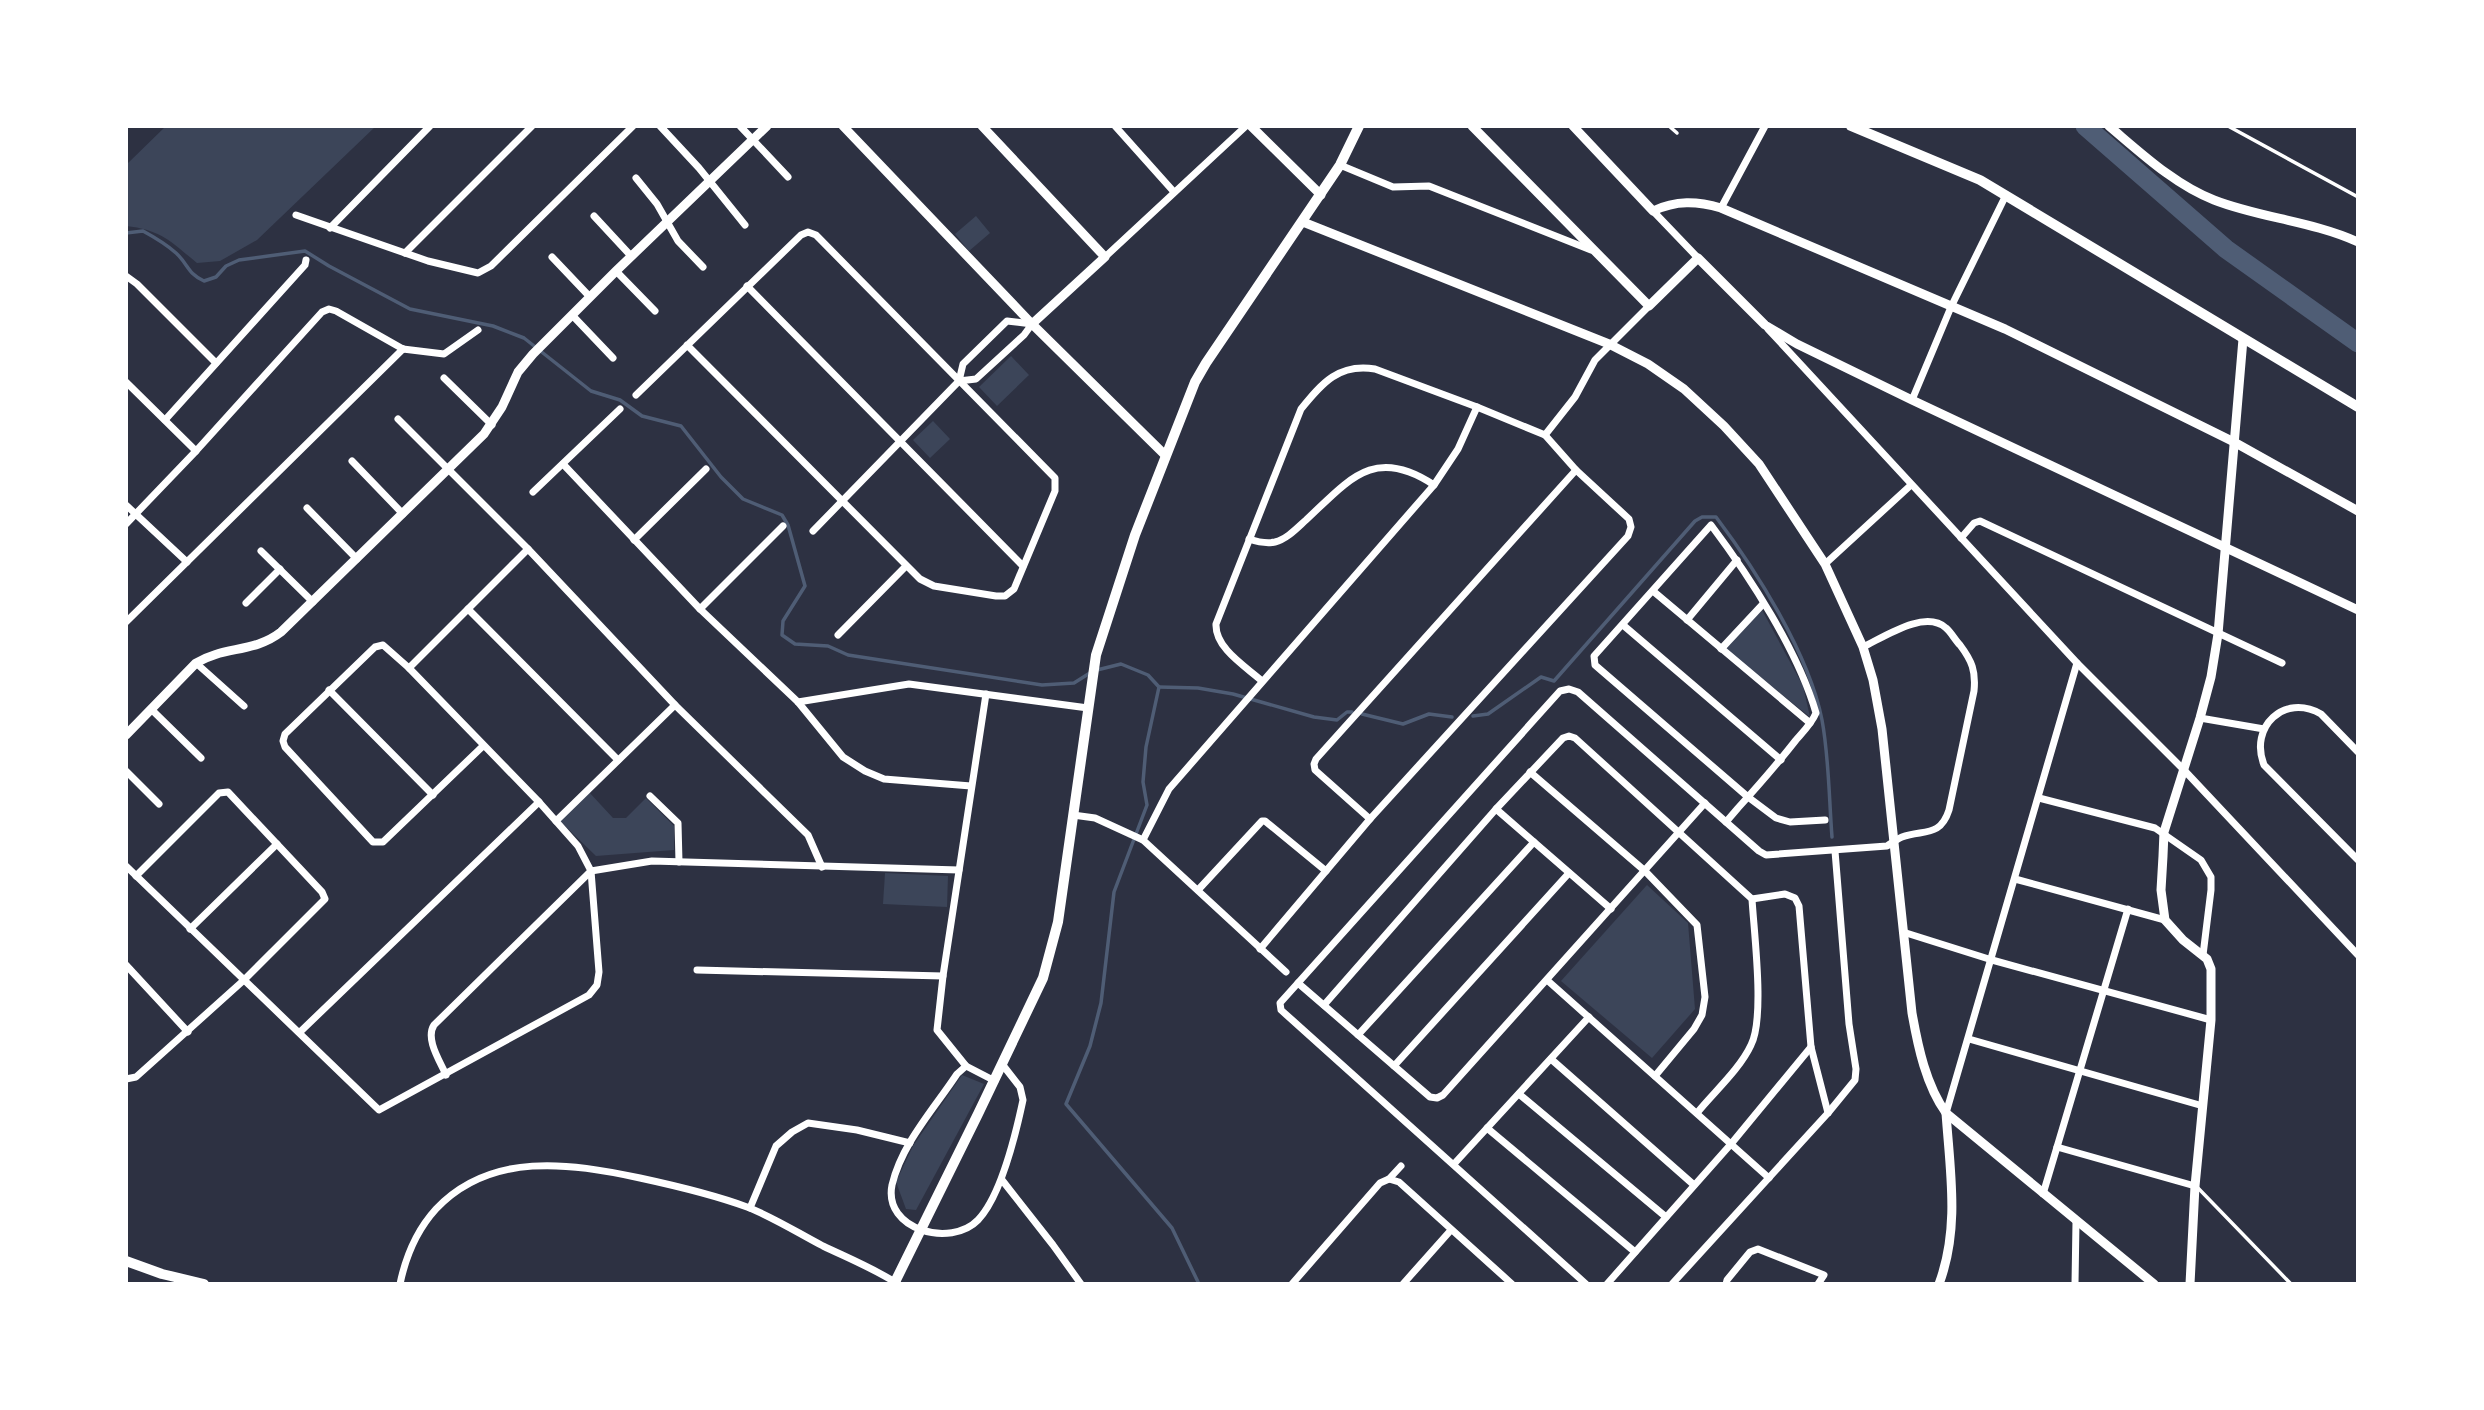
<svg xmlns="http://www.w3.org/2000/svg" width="2484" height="1410" font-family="'Sofia Sans Condensed',sans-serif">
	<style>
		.green { fill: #3c4559 }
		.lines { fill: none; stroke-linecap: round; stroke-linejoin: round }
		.stream { stroke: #4f5d75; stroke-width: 3.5 }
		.river { stroke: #4f5d75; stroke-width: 19 }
		.service { stroke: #fff; stroke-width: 3.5 }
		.minor { stroke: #fff; stroke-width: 7 }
		.tertiary { stroke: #fff; stroke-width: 9 }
		.secondary { stroke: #fff; stroke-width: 10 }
		.primary { stroke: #fff; stroke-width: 10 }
	</style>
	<rect width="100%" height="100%" fill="#2d3142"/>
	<g class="green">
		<path d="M 166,126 L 376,126 L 257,240 L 220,261 L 197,263 C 171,242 162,230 126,226 L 126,165 Z"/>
		<polygon points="976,216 990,233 969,251 955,234"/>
		<polygon points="1011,356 1029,375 997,406 979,387"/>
		<polygon points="933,421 950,439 930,458 913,440"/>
		<polygon points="1762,610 1803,686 1810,717 1725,649"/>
		<polygon points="588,791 613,818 626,818 646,798 674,826 674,850 596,856 560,821"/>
		<polygon points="885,873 948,876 947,907 883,904"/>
		<polygon points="1647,885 1688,923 1695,1009 1652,1058 1561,981"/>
		<polygon points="962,1075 984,1084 916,1210 906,1209 896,1182 913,1146"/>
	</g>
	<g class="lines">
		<g class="stream">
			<path d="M 126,233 L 143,231 C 154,237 166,244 176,253 C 188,264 188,274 204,281 L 216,277 L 226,266 L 239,260 L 305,251 L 329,266 L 410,309 L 493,326 L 524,338 L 591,391 L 620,400 L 642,416 L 681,426 L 721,477 L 743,499 L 782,515 L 788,525 L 805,586 L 783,621 L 782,635 L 795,644 L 828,646 L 848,655 L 1042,685 L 1074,683 L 1093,671 L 1121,664 L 1148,675 L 1159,687 L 1146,747 L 1143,782 L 1147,805 L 1114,892 L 1101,1003 L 1090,1046 L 1066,1104 L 1172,1228 L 1199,1284"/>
			<polyline points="1159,687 1198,688 1233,694 1314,717 1337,720 1347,712 1352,712"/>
			<polyline points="1362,714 1403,724 1429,714 1452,717"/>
			<path d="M 1473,716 L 1488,714 L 1541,677 L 1554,681 L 1695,521 L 1702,517 L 1716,517 C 1756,570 1809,654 1822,720 C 1829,757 1829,799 1832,837"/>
		</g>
		<polyline class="river" points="2085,126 2226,249 2358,343"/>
		<g class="service">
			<polyline points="1669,126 1677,133"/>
			<polyline points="2228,126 2358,197"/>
			<polyline points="2198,1188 2291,1284"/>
		</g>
		<g class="minor">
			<polyline points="660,126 699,168 745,225"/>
			<polyline points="740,126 788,177"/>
			<polyline points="1115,126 1174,192"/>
			<polyline points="1340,165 1393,187 1429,186 1591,250"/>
			<polyline points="636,178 657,204 678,241 703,267"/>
			<polyline points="1721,208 1765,126"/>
			<polyline points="1653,211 1698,258"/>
			<polyline points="296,215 428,261 478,273 491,266 633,126"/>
			<polyline points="594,216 631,256"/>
			<polyline points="330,228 430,126"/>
			<polyline points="405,253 532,126"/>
			<polyline points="552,257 590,297"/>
			<polyline points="1105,257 1246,126"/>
			<polyline points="616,271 655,311"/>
			<polyline points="126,276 137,284 216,363"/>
			<polyline points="747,286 1023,566"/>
			<polyline points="572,315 613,358"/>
			<polyline points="1768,329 2077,663 2184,770 2358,955"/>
			<polyline points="403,349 444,354 478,330"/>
			<polyline points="444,378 492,425"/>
			<polyline points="126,382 196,451"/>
			<polyline points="636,395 801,235 808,232 816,235 1055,478 1055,491 1014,589 1005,596 996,596 934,586 920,579 687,345"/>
			<polyline points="1912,400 1951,307 2006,195"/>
			<polyline points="398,419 528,549 675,705 808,835 822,867"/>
			<polyline points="165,420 305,265 306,260"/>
			<polyline points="1545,435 1575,397 1595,360 1649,306"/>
			<polyline points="352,461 403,514"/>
			<polyline points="563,464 700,609 798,702 843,757 865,771 884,779 971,786"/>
			<polyline points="533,492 620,409"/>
			<polyline points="126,505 187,562"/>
			<polyline points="307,508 357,559"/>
			<polyline points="126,524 196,451 322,312 329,309 336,311 403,349"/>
			<polyline points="813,531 959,381 963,364 1007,321 1032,324 1024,335 976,379 959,381"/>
			<polyline points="1961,538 1974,523 1980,521 2282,663"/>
			<path d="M 1249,539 C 1258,542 1266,544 1275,542 C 1287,539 1297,528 1306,520 C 1349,480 1374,445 1434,485"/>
			<polyline points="634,540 706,469"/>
			<polyline points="261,551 313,602"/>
			<polyline points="1825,564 1911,485"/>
			<polyline points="1653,591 1810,723"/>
			<polyline points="246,603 280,569"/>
			<polyline points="468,609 618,760"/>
			<polyline points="700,609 783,526"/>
			<polyline points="1687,620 1737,560"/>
			<polyline points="126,622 403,349"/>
			<polyline points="1623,625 1781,760"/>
			<polyline points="838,635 906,566"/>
			<polyline points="1721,649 1763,604"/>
			<polyline points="196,663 244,706"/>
			<polyline points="409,668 528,549"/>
			<polyline points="329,690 433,795"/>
			<polyline points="986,694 943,976 937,1030 966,1066 995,1081"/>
			<polyline points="798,702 909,684 1088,708"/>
			<polyline points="152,710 201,758"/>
			<polyline points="2200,718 2264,729"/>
			<path d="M 2358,752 L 2321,714 C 2284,693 2249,727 2264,765 L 2358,860"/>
			<polyline points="126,771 159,804"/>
			<polyline points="1530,772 1645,871 1697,925 1705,997 1702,1015 1694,1029 1655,1076"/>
			<polyline points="650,796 678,823 679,862"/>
			<polyline points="2039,798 2155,828 2201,860 2211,877 2211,890 2203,955"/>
			<polyline points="1496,809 1611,909"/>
			<polyline points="1073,815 1095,818 1143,840 1286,972"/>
			<polyline points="1370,819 1315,770 1314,764 1316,759 1576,470"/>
			<polyline points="556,821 675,705"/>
			<path d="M 1726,822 L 1738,808 C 1758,786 1778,763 1796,740 C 1803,732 1812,723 1816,713 C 1798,651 1750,577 1711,525 L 1594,656 L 1595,665 L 1748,797 L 1776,818 L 1790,822 L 1825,820"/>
			<polyline points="1143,840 1169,789 1434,485 1458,449 1477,407"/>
			<polyline points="126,866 379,1110 589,995 597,985 599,972 591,871 578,846 539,802 409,668 383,645 375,647 285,734 283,741 285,747 373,842 383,842 483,746"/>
			<polyline points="2015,879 2165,920"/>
			<polyline points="1198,890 1262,821 1265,821 1326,871"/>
			<polyline points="1752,899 1785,894 1795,898 1799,906 1811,1047 1828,1113"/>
			<polyline points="190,929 277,844"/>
			<polyline points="1903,932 1992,960 2211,1020"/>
			<path d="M 1260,949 L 1370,819 L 1628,536 L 1631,527 L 1629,519 L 1576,470 L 1545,435 L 1477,407 L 1375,369 C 1339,363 1322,383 1301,409 L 1216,624 C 1215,648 1245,666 1262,681"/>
			<polyline points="126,965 188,1032"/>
			<polyline points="697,970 943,976"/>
			<polyline points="1547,980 1769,1178"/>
			<polyline points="1298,983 1430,1097 1437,1098 1443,1095 1705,803"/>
			<path d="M 1324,1005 L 1496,809 L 1563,738 L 1569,736 L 1575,738 L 1752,899 C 1754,933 1765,1018 1751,1045 C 1740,1069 1713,1093 1697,1113"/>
			<polyline points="300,1032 539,802"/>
			<polyline points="1358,1035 1534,842"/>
			<polyline points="1969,1039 2203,1106"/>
			<polyline points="1551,1059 1694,1185"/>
			<path d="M 966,1066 L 957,1074 C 934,1109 902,1143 892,1185 C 883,1230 951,1248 978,1220 C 1001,1196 1016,1133 1023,1100 L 1020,1087 L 1002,1064"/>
			<polyline points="1394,1066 1569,873"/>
			<path d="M 446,1075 C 440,1061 425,1039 434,1025 L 591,871 L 652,861 L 959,870"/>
			<polyline points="126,1079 136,1077 244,980 325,899 322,892 228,792 219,793 136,876"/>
			<polyline points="1519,1094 1666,1217"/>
			<polyline points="1946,1113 2077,663"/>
			<polyline points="1487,1128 1635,1252"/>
			<polyline points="2057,1147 2195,1186"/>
			<polyline points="1454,1164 1589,1017"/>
			<polyline points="1389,1179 1399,1182 1512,1284"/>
			<polyline points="1002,1180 1053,1245 1081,1284"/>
			<polyline points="2043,1194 2128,909"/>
			<polyline points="750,1208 776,1146 792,1132 808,1123 857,1130 910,1143"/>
			<path d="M 400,1284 C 406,1255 416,1231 436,1209 C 491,1151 570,1163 640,1178 C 677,1186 712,1194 747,1207 C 773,1217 798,1233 823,1246 C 848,1258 875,1269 898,1284"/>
			<polyline points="1292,1284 1380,1183 1389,1179 1401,1166"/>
			<polyline points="1403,1284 1451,1230"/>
			<path d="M 1586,1284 L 1281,1010 L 1280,1003 L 1560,691 L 1569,689 L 1578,692 L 1759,851 L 1766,855 L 1887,846 C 1892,843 1897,839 1902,837 C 1923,829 1940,838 1949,810 L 1974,691 C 1976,671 1972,661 1960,645 C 1955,640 1951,632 1946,628 C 1925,609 1884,637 1863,647"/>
			<polyline points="1607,1284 1731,1144 1811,1047"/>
			<polyline points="1672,1284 1828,1113 1855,1080 1856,1069 1849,1024 1835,851"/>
			<polyline points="1726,1284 1727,1280 1750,1252 1758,1249 1824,1275 1818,1284"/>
			<polyline points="2075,1284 2076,1222"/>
		</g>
		<g class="tertiary">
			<polyline points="843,126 1032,324 1165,455"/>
			<polyline points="982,126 1105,257 1032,324"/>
			<polyline points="1251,126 1321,195"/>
			<polyline points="1472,126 1649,306 1698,258 1765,325 1797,344 1912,400 2358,610"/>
			<path d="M 1573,126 L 1653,211 C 1676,200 1697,201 1721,208 L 2005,329 L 2234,442 L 2358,511"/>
			<path d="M 2109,126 C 2141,153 2175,185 2214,200 C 2260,218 2312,221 2358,242"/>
			<path d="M 1303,222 L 1609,344 L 1648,364 L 1684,389 L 1724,426 L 1759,464 L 1825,564 L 1863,647 L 1873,680 L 1882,729 L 1912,1013 C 1918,1047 1926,1085 1946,1113 L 2154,1284"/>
			<path d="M 126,735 L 196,663 C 224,646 254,653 281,632 L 484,434 L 502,407 L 518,372 L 533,354 L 616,271 L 767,126"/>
			<path d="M 1939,1284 C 1960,1228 1950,1171 1946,1113"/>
			<polyline points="2190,1284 2195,1186 2211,1020 2211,969 2207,959 2183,940 2165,920 2161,890 2163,856 2164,832 2200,718 2211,677 2218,634 2243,339"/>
		</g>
		<g class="secondary">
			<polyline points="126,1261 162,1274 204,1284"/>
			<polyline points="894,1284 978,1114 1043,978 1058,922 1096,655 1135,535 1195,382 1206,363 1340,165 1359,126"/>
		</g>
		<polyline class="primary" points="1851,126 1980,180 2358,407"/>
	</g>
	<rect width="2484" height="1410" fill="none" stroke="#ffffff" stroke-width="256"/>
</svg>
